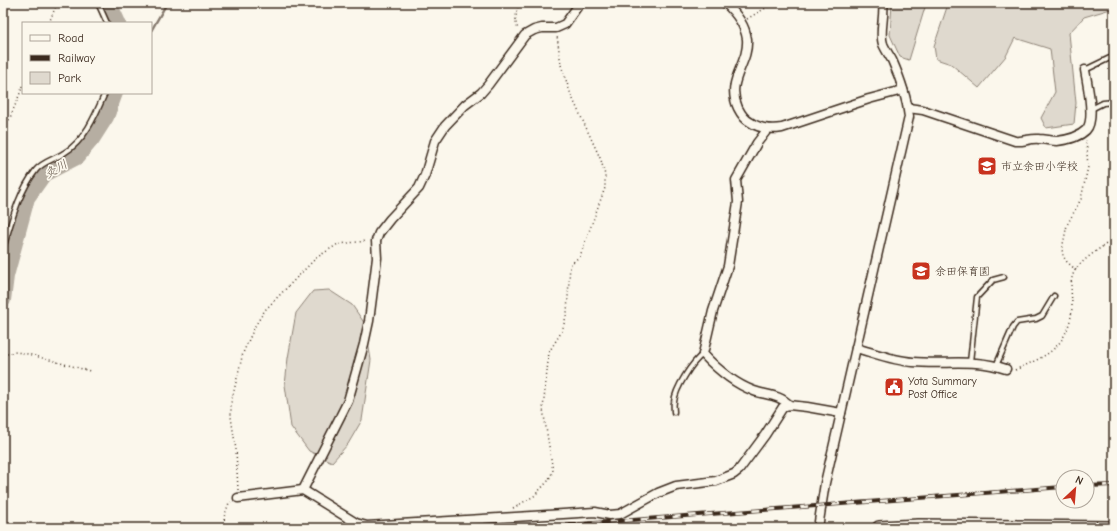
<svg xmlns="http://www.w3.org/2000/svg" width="1117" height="531" font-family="'Comic Neue','Klee One',sans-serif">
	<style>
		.green { fill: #dfd9ce; stroke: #8d8276 }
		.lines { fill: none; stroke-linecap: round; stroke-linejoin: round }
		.stream { stroke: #85796d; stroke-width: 2.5 }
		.river { stroke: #b6aea2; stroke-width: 16 }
		.lane-casing { stroke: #3b2a1e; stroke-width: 7 }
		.street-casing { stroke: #3b2a1e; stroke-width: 11 }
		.primary-casing { stroke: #3b2a1e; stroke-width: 16 }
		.path { stroke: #3b2a1e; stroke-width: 1.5; stroke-dasharray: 1 3; stroke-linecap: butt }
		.lane { stroke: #fbf7ec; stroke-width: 4 }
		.street { stroke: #fbf7ec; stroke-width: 8 }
		.primary { stroke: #fbf7ec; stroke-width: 13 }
		.rail-casing { stroke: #3b2a1e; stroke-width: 4 }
		.rail { stroke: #fbf7ec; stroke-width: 2.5; stroke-dasharray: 8; stroke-linecap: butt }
		.labels { text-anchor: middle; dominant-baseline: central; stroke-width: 3.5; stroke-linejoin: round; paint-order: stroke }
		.poi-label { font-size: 11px; fill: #3b2a1e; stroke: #fbf7ec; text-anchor: start }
		.water-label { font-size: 12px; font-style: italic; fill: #605246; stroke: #fbf7ec }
	</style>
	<rect width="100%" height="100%" fill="#fbf7ec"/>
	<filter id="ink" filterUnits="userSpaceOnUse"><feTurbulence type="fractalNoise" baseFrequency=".025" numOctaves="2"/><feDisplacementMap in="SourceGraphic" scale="8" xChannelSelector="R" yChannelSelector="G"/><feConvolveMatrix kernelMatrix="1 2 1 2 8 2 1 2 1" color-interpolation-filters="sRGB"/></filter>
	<g filter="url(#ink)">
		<g class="green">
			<polygon points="892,3 925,3 926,4 909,60 900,57 890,35"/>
			<polygon points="949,3 1114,3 1114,8 1084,17 1069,33 1076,103 1074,124 1046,128 1041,118 1055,92 1050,49 1015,38 1006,56 979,88 951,64 936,59 934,46 948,4"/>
			<polygon points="329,290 352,305 365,324 371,360 362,420 348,444 332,462 309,451 291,427 285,385 288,358 296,313 313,291"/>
		</g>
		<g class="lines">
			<polyline class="stream" points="151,31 167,3"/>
			<g class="river">
				<polyline points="109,3 118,23"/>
				<polyline points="3,300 6,276 27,198 44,174 77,157 92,139 106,117 115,93"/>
			</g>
			<g class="lane-casing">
				<g id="lane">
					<polyline points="98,3 107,23"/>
					<polyline points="1085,70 1114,56"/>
					<polyline points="1091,109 1103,103 1114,102"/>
					<path d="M 3,249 C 11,223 18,193 36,170 C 42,162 55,159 64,153 C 85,141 96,114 105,93"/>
					<polyline points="970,362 977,297 993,280 1004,277"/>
					<polyline points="996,366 1013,327 1017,322 1036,319 1042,316 1054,296"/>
					<path d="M 674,412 C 674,409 673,405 674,402 C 675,389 692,362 703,354"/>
				</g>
			</g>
			<g class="street-casing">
				<g id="street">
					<path d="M 725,3 C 735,12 745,25 747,39 C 749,65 725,80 738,108 C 741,114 744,119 750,122 C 760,129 770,130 782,128 L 869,99 L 903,90"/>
					<path d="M 908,108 L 923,110 L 1015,141 C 1024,142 1030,138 1039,139 C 1045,139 1051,141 1057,141 C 1066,140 1079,137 1086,130 C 1096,120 1087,83 1085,70"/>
					<path d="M 767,130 L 757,143 L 736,180 L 738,202 L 728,266 L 713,311 L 703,354 C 717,369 735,384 754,391 C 765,395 781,395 789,405"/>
					<path d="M 856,348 C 874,353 894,361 913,362 C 945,365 974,358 1006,369"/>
					<polyline points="303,490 348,401 364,344 369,321 377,258 376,241 379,233 390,219 419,188 425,175 435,141 445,126 465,105 481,93 488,85 525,35 534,30 542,28 556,28 565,24 580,3"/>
					<polyline points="238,498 303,490 356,523 367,526 595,512 610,515 620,514 658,493 676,486 716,481 734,474 739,470 765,435 783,407 789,405 807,407 841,413"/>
					<path d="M 818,528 L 825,483 L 909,117 C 907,98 900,78 892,60 C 889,55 885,49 883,44 C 879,33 885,16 883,3"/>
				</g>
			</g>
			<g class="primary-casing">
				<polyline id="primary" points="879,528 919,526 1114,528"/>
			</g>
			<g class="path">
				<path d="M 519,3 C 517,12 513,22 519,30"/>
				<polyline points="747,19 774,3"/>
				<polyline points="49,23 57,3"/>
				<polyline points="3,135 23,86"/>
				<polyline points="1076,270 1067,262 1063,256 1062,249 1067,225 1081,199 1088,167 1086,140"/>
				<polyline points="3,355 14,352 24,353 90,371"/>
				<path d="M 1015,370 C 1040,358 1060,353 1069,324 C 1071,318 1072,312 1072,306 C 1072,294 1069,283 1074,272 C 1080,261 1103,246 1114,239"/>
				<polyline points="238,490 236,450 231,417 231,403 243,353 255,326 265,310 316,258 338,244 367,241"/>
				<polyline points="513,508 534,496 548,481 553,471 543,409 549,352 562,331 567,313 570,265 580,256 605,188 605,175 601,160 571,95 561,65 557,36"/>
				<polyline points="225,528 224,517 229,503 231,502"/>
			</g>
			<use href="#lane" class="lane"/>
			<use href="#street" class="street"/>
			<use href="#primary" class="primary"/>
			<g class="rail-casing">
				<g id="rail">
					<polyline points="1087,486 1114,485"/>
					<polyline points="529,528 1063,487"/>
				</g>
			</g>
			<use href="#rail" class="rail"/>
		</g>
	</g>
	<defs>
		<g id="school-square" transform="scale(1)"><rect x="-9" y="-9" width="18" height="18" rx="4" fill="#c8321e" stroke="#fbf7ec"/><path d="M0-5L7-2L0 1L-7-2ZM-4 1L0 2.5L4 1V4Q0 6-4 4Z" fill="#fff"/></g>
		<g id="civic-square" transform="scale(1)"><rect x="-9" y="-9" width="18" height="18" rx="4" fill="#c8321e" stroke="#fbf7ec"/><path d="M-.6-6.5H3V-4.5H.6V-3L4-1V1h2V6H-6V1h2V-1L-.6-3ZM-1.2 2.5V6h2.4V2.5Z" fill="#fff"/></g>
	</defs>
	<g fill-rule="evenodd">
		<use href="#school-square" x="987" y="166"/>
		<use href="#school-square" x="921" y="271"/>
		<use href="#civic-square" x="894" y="387"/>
	</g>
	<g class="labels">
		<g class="poi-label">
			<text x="1001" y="166">市立余田小学校</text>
			<text x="935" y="271">余田保育園</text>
			<text x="908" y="381">Yota Summary<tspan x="908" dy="13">Post Office</tspan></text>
		</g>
		<g class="water-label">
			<text transform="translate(56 169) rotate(-30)">灸川</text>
		</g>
	</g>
	<rect width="1117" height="531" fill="none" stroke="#fbf7ec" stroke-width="16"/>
	<rect x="8" y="8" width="1101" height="515" fill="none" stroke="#3b2a1e" stroke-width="1.5" filter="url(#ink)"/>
	<rect x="22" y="22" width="130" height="72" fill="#fbf7ec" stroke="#aea59a"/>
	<rect x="30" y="35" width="20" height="6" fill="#fbf7ec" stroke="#aea59a"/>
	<text x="58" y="42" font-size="12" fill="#3b2a1e">Road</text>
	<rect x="30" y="55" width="20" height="6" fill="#3b2a1e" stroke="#aea59a"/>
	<text x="58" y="62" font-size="12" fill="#3b2a1e">Railway</text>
	<rect x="30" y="72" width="20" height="12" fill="#dfd9ce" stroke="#aea59a"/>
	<text x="58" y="82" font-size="12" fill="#3b2a1e">Park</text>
	<g transform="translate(1075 489) rotate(26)"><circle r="19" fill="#fbf7ec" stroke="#aea59a"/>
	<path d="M0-3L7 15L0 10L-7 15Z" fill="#c8321e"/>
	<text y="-6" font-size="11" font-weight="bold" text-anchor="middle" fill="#3b2a1e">N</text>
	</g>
</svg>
